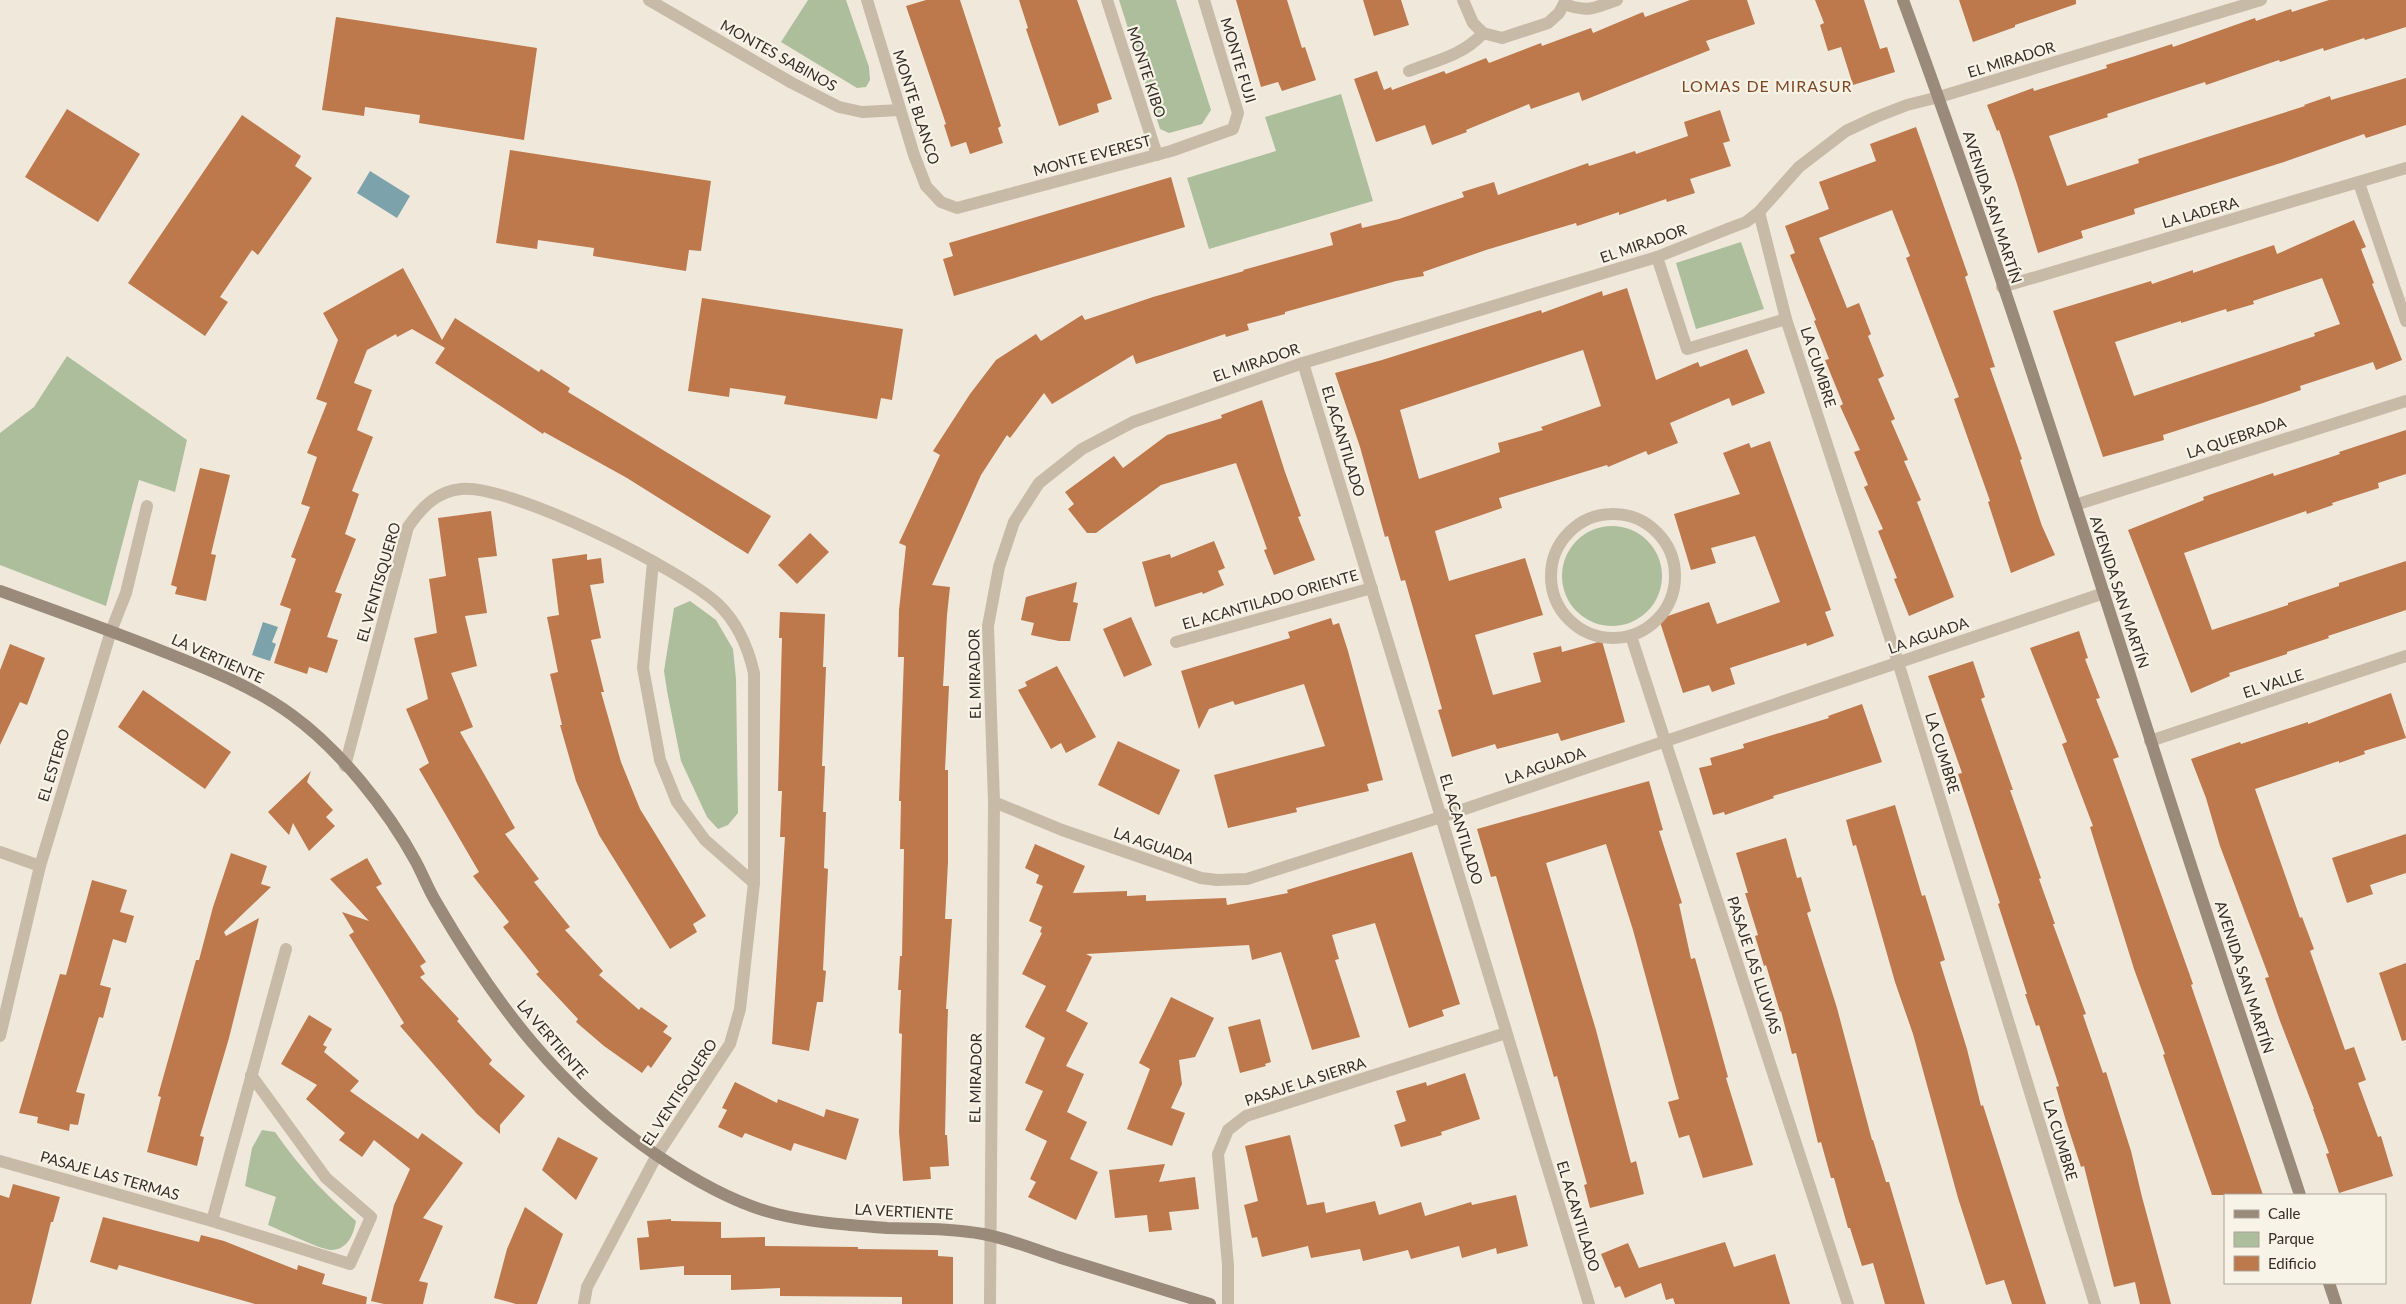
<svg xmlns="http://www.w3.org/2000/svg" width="2406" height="1304" font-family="Lato,sans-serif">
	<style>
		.green { fill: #adbe9c }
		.water { fill: #7ca2ab }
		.building { fill: #bd784c; fill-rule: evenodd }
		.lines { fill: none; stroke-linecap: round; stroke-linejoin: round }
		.street { stroke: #c7bba8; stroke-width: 12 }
		.secondary { stroke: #9a8a79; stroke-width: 12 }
		.labels { text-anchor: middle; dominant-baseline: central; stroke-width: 4.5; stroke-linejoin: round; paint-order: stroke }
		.street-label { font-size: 15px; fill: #342d28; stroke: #f8f3e7 }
		.neighbourhood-label { font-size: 16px; letter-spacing: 1px; fill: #7d4826; stroke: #f8f3e7 }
	</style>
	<rect width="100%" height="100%" fill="#f0e9db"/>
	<g class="green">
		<polygon points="808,0 846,0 869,67 870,80 866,87 857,88 781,42"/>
		<polygon points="1119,0 1176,0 1211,110 1202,124 1169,133 1160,129"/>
		<polygon points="1341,94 1373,201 1209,249 1187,178 1276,151 1265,117"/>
		<polygon points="1741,242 1764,309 1696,329 1676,263"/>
		<polygon points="67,356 187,440 175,492 139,480 106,606 0,565 0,433 34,407"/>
		<circle cx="1612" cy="576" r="50"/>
		<polygon points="690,601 716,620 733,649 736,679 738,813 728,825 718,829 707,817 681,761 667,691 664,671 674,608"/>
		<path d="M 262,1130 L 275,1132 C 300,1168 323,1192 356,1221 C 354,1234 347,1251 330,1250 C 320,1249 280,1230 268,1225 L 276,1197 L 245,1186 L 252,1148 Z"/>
	</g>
	<g class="water">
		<polygon points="370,171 410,196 397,218 357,193"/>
		<polygon points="263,622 278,627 272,642 276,644 270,661 252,655"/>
	</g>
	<g class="building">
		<polygon points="926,0 960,0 1001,126 998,128 1003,143 970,154 966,142 951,147 944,125 946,124 906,6"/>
		<polygon points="1019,0 1077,0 1112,99 1097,104 1099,112 1059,126 1026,29 1028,28"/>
		<polygon points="1236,0 1287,0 1302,48 1305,47 1316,80 1282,91 1278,82 1261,87"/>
		<polygon points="1363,0 1401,0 1409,25 1374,36"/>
		<polygon points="1690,0 1747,0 1755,24 1706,41 1710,50 1582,101 1579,92 1531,109 1529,104 1466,130 1467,132 1432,145 1425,125 1376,142 1354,79 1377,71 1384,90 1391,87 1392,90 1444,71 1446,74 1486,58 1489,63 1541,43 1542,46 1591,28 1593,33 1643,12 1645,17"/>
		<polygon points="1815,0 1864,0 1880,49 1887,47 1895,72 1853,85 1841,47 1828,51 1820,25 1824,23"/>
		<polygon points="1959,0 2076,0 2076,4 2015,25 2015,27 1973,42"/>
		<polygon points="2329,0 2406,0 2406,27 2365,40 2364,38 2324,51 2323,48 2280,62 2279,60 2206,85 2205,82 2107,114 2108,117 2049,136 2067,186 2139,163 2138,159 2305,106 2304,105 2330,96 2331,100 2406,78 2406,125 2366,138 2364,134 2284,162 2134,209 2135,214 2081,231 2083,238 2038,253 2017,184 1999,130 1997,131 1987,105 2033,88 2034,91 2107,68 2106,65 2132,57 2172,44 2173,47 2255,18 2256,21 2291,9 2292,12"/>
		<polygon points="336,17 537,48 524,140 419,123 420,115 365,107 364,116 322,110"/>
		<polygon points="67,109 140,154 98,222 25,177"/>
		<polygon points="1720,110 1730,141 1723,143 1731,166 1690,179 1695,193 1667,202 1666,199 1619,215 1619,212 1577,226 1576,223 1486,250 1423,272 1424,276 1396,281 1285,312 1285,314 1247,324 1249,330 1226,337 1225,334 1136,364 1133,355 1052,404 1044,393 1010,438 1007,435 981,475 932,585 950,587 947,615 943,686 949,686 945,770 948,770 948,862 945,919 952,919 946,1009 948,1009 947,1039 945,1135 947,1135 949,1166 930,1167 931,1179 903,1181 899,1132 902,1034 899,1033 901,990 898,990 900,956 902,956 904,849 900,849 901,801 899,801 904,657 898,657 899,610 906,546 899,543 940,455 933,451 970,394 996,360 1036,334 1041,341 1082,315 1085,320 1153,297 1244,271 1243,270 1333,245 1330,233 1361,223 1362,228 1399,219 1464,197 1462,192 1494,182 1498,195 1588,163 1589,166 1635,151 1636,154 1688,136 1684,122"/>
		<polygon points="242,115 301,156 295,166 312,178 258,255 252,250 220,297 228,302 205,336 128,283"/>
		<polygon points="1916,127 1968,275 1965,277 1995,367 1990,368 2022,459 2020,460 2042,526 2055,555 2011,573 1988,502 1990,501 1954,399 1959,397 1906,258 1910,256 1892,210 1819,238 1847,308 1859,303 1871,334 1868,336 1884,376 1878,379 1895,419 1891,421 1908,460 1904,461 1921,500 1917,502 1954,597 1909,616 1894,579 1897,578 1878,531 1883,529 1864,487 1868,485 1854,452 1860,450 1840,406 1843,404 1825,360 1829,359 1814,321 1816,320 1790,255 1795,253 1785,226 1829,209 1819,182 1876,161 1870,144"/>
		<polygon points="510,150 711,181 701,251 689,250 686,271 593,256 594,248 538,240 537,249 496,243"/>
		<polygon points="1171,177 1185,227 954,296 943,259 953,256 949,243"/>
		<path d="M 2354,220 L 2366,247 L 2361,249 L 2374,283 L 2372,284 L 2402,360 L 2376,370 L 2373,362 L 2300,386 L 2301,390 L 2263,403 L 2163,435 L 2164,440 L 2103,457 L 2053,311 L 2151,281 L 2152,284 L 2193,270 L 2193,273 L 2274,245 L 2277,254 ZM 2322,278 L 2340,324 L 2314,333 L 2315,336 L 2134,396 L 2115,342 L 2181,321 L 2181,323 L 2226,309 L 2227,312 L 2254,304 L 2253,301 Z"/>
		<polygon points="403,268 442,340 455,318 539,372 541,369 570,388 568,392 771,516 748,554 627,478 544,432 543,434 435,363 445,348 412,329 397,337 396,334 367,350 354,383 372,390 357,430 373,437 352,491 359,494 345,534 356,539 335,592 342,594 327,637 338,640 327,673 309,667 307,674 274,663 291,609 280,605 296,559 291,557 310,507 301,504 317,457 307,453 327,403 316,399 338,340 323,313"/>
		<path d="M 1627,288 L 1656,380 L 1698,362 L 1700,367 L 1747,349 L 1765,393 L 1732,406 L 1729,398 L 1670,423 L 1678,443 L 1648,455 L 1646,451 L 1608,467 L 1607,465 L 1499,498 L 1502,508 L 1435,531 L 1449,581 L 1525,558 L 1543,615 L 1475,635 L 1493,695 L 1541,682 L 1533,653 L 1561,646 L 1562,652 L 1602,641 L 1625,722 L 1561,741 L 1558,733 L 1497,749 L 1495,744 L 1452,757 L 1438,710 L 1442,709 L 1405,580 L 1401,581 L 1388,536 L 1385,537 L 1360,447 L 1335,373 L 1382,360 L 1541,310 L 1542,313 L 1602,291 L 1603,296 ZM 1583,350 L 1601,406 L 1541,427 L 1543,430 L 1498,443 L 1500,452 L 1419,479 L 1400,410 Z"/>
		<polygon points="702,298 903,329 892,400 881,398 877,419 784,404 786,396 730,388 729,397 688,391"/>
		<polygon points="1262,400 1285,472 1301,516 1298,517 1315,560 1274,575 1264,550 1267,549 1236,463 1161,485 1096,533 1087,533 1068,509 1074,504 1065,492 1114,456 1123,468 1167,435 1222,418 1221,415"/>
		<polygon points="2406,430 2406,474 2378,483 2379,488 2332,503 2333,505 2307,514 2306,511 2184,553 2212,630 2288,605 2288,603 2339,586 2339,583 2406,561 2406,610 2328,636 2329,638 2287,652 2287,654 2229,673 2230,676 2191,693 2128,530 2204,500 2203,497 2273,473 2274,476 2340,454 2339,452"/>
		<polygon points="1770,441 1831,610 1825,612 1834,636 1807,646 1806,643 1730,668 1735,684 1712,692 1709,685 1683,693 1659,619 1709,602 1717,624 1780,602 1755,536 1711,548 1716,563 1691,570 1674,514 1740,494 1723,453 1749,443 1751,448"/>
		<polygon points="200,468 230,475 211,554 216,555 206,601 175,594 177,587 171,585"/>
		<polygon points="491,511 497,556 478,558 487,613 465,616 477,666 451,673 473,727 460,732 515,828 505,834 539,879 534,882 570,927 565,930 603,971 599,975 639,1010 641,1007 668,1026 663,1032 672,1038 651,1068 648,1065 642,1073 604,1046 576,1022 578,1019 536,974 539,972 503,927 509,922 473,876 479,872 419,769 429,763 406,709 428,699 414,638 437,633 429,579 446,576 438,518"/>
		<polygon points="810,533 829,552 797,584 778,565"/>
		<polygon points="1214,541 1225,568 1218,571 1224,585 1203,594 1202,592 1155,607 1142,562 1170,554 1171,558"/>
		<polygon points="587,554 587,560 601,558 604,583 590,585 601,638 591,640 604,692 601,692 621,762 640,809 706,916 693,924 697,932 670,949 599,835 576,781 560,725 562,725 550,674 558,672 547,617 559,615 552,559"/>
		<polygon points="1077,582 1073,602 1078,603 1070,641 1059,641 1031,635 1034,623 1021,620 1026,597"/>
		<polygon points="780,612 825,614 823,667 826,667 822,766 825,766 823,812 826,812 824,868 828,869 823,970 826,971 823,1002 817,1002 809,1051 772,1044 785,837 780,837 782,791 778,791 782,638 779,638"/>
		<polygon points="1131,617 1152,665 1124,677 1103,629"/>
		<polygon points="1331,618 1333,625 1339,623 1348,651 1383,780 1367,784 1369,791 1296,808 1297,812 1228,828 1214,775 1325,746 1304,684 1235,705 1233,701 1209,709 1199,729 1181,671 1290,638 1288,632"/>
		<polygon points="2079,631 2088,658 2085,659 2100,698 2096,699 2119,757 2113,759 2193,984 2191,985 2263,1195 2212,1195 2163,1055 2165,1054 2134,969 2090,827 2093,826 2062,744 2067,742 2030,648"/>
		<polygon points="10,644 45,658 27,705 20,702 0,745 0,670"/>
		<polygon points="1973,661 1985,697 1981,699 2013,790 2010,790 2041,878 2039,879 2055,924 2053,924 2086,1014 2083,1015 2103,1073 2106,1072 2131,1151 2142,1197 2171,1304 2140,1304 2135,1282 2114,1287 2084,1166 2081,1167 2066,1121 2056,1087 2059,1086 2039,1025 2036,1026 2025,994 2027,994 1998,904 2000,903 1958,774 1962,773 1928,676"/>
		<polygon points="1057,666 1096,737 1066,753 1061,743 1051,749 1018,690 1027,686 1025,682"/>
		<polygon points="143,690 231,752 205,789 118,727"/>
		<polygon points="2391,693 2406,738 2364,751 2365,754 2339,763 2339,761 2255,789 2300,918 2302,917 2314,949 2310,951 2345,1050 2354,1047 2366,1080 2358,1083 2378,1137 2381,1136 2393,1176 2339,1193 2326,1154 2329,1153 2313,1109 2314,1109 2280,1021 2265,978 2269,977 2220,846 2206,798 2191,759 2240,742 2241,744 2308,722 2308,724"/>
		<polygon points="1862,704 1882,762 1773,796 1774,798 1725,815 1724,812 1713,815 1699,768 1712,765 1710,758 1744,748 1743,744 1829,718 1828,716"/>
		<polygon points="1118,741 1180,770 1159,815 1098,785"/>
		<polygon points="311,771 307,782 333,810 326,817 335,826 309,851 293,823 289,835 268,812"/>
		<polygon points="1649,781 1663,830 1659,831 1682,903 1679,904 1691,959 1695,958 1728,1077 1726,1078 1753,1165 1703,1178 1689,1135 1679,1138 1668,1102 1679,1099 1633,930 1606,844 1546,863 1596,1030 1631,1163 1636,1161 1644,1194 1590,1208 1584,1185 1587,1184 1557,1076 1554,1077 1496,876 1491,877 1477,829"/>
		<polygon points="1895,805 1922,896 1925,895 1945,960 1940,962 1967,1049 1981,1106 1983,1105 2046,1304 2012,1304 2004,1280 1986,1285 1958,1198 1913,1034 1895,982 1856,845 1853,846 1846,820"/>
		<polygon points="2406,834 2406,873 2370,885 2373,894 2347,903 2332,858"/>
		<polygon points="1786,838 1797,878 1801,877 1811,911 1807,913 1837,1008 1872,1140 1873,1140 1886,1182 1889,1182 1925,1304 1885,1304 1873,1263 1862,1266 1850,1228 1848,1228 1834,1178 1831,1178 1821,1142 1818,1143 1796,1053 1792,1054 1781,1011 1780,1012 1766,965 1764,966 1755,936 1758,935 1745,893 1748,893 1736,853"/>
		<polygon points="1035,844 1085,866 1073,893 1127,891 1127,896 1146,895 1146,901 1226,898 1227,905 1288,893 1287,890 1412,852 1460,1004 1442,1010 1444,1016 1409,1028 1375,923 1332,935 1339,959 1335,960 1360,1037 1312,1050 1281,952 1252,960 1249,945 1086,954 1092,957 1066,1011 1088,1023 1066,1066 1084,1074 1067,1112 1087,1122 1070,1159 1098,1172 1076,1220 1028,1197 1036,1182 1030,1179 1047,1141 1025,1130 1043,1091 1025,1083 1045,1038 1025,1027 1046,986 1022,974 1042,933 1040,932 1042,927 1029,921 1043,886 1036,883 1039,875 1025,868"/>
		<polygon points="231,853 267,866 261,884 271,887 224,932 226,936 259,918 229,1038 200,1136 204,1137 197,1166 147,1152 161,1097 158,1096 196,960 199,960 213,907"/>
		<polygon points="367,858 382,884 376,887 426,962 420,966 425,974 420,977 459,1019 457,1021 492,1060 489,1064 525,1096 500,1125 500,1134 477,1114 400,1026 404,1023 349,935 354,932 342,912 369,921 330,879"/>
		<polygon points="92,880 127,890 120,912 134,916 126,943 113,939 100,985 111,988 103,1018 99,1017 76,1092 85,1094 78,1125 70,1124 69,1131 37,1123 38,1117 19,1113 60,974 66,975"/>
		<polygon points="2406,963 2406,1040 2402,1041 2379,973"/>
		<polygon points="1171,997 1214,1018 1195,1057 1179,1060 1182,1084 1171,1108 1185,1113 1172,1146 1127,1129 1150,1069 1139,1063"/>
		<polygon points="309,1015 332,1029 323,1045 327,1047 324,1052 359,1081 350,1091 418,1139 422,1133 463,1163 423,1218 443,1226 419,1281 428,1283 423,1304 384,1304 371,1301 394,1205 410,1169 374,1140 362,1157 339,1140 345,1133 306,1099 317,1085 281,1064"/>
		<polygon points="1260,1019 1271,1062 1265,1064 1266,1066 1240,1073 1228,1027"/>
		<polygon points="1465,1073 1480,1119 1441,1132 1442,1135 1401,1147 1394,1125 1406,1121 1396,1091 1426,1082 1427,1086"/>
		<polygon points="735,1082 777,1103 778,1099 824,1117 826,1109 859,1119 846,1160 794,1143 791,1151 745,1133 742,1138 718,1127 727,1110 722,1108"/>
		<polygon points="1290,1135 1307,1205 1324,1202 1326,1213 1375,1201 1379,1215 1421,1202 1425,1216 1471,1202 1472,1205 1516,1195 1528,1246 1497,1254 1496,1248 1462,1258 1459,1246 1411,1259 1408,1250 1363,1261 1360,1249 1311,1258 1308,1246 1262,1257 1257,1237 1252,1238 1244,1205 1258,1201 1245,1146"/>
		<polygon points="558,1137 598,1158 576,1200 542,1170"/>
		<polygon points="1165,1164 1159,1182 1195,1177 1199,1209 1169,1212 1172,1230 1149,1232 1147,1215 1115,1218 1109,1170"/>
		<polygon points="13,1184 60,1197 53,1222 51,1222 31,1304 0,1304 0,1195 9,1198"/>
		<polygon points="525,1207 563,1234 537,1304 516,1304 494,1298 507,1249"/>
		<polygon points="103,1217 199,1242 201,1235 224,1241 297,1270 298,1265 325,1274 322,1284 367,1297 366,1304 255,1304 119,1265 117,1270 90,1262"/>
		<polygon points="671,1219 671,1221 721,1222 721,1238 765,1237 765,1246 858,1247 858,1249 938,1250 938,1256 953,1257 953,1304 902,1304 902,1297 780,1296 780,1288 731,1290 731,1275 684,1275 684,1266 640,1270 637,1238 649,1237 647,1221"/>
		<polygon points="1725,1242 1734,1267 1775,1254 1790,1304 1675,1304 1673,1298 1666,1300 1661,1283 1625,1298 1620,1286 1615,1288 1601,1254 1628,1243 1639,1268"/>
	</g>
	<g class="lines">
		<g class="street">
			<polyline points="649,0 792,83 839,107 862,112 900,110"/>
			<polyline points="867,0 914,155 926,186 941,202 957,208 1171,151 1233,129 1238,113 1204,0"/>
			<polyline points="1107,0 1157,155"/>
			<polyline points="1463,0 1473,23 1483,33 1502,38 1548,23 1559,13 1566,0"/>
			<path d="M 1564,4 C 1588,13 1594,8 1617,0"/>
			<path d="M 1409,71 C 1435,61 1464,55 1483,33"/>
			<polyline points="2359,183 2406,321"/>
			<polyline points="1759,212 1786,319 1898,662 2095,1304"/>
			<polyline points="1657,257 1687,349 1786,319"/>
			<polyline points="2002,287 2406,168"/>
			<polyline points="1303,363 1589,1304"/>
			<polyline points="2075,505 2406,401"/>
			<circle cx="1613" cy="576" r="62"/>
			<polyline points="653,562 643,668 660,760 677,802 705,840 754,883"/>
			<polyline points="1631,636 1848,1304"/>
			<polyline points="1176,642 1372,588"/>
			<polyline points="2150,741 2406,656"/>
			<path d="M 345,766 L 408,527 C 421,508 437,491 461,489 C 510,484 681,569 718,604 C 738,623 748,647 754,673 L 754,883 L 740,1009 L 730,1044 L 657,1155 L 587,1287 L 584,1304"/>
			<polyline points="994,802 1062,830 1201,878 1217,880 1247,879 1441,817 2104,593"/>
			<polyline points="0,852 40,866"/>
			<polyline points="0,1036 40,866 111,631 126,593 147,506"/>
			<polyline points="0,1161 212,1221 350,1264 371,1217 326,1178 251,1075"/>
			<polyline points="212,1221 286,949"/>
			<polyline points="990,1304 994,802 988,626 999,567 1014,522 1039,483 1082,449 1133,422 1303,363 1657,257 1730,228 1746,222 1759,212 1799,167 1846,131 1876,117 1907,105 1939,97 2261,0"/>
			<polyline points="1228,1304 1228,1265 1218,1154 1228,1130 1246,1116 1506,1033"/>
		</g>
		<g class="secondary">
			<path d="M 1903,0 C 1993,244 2071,491 2150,738 C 2198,891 2250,1043 2300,1195"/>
			<path d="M 0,591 C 56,611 111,631 167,653 C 210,670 254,687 292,715 C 340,750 388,810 416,862 C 423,875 428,889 436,902 C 495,1004 559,1089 658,1156 C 694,1180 735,1204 777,1214 C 813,1223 851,1225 887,1228 C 920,1229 951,1228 983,1234 C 1010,1239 1036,1250 1061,1258 C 1111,1273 1160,1289 1210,1304"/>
			<polyline points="2329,1283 2336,1304"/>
		</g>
	</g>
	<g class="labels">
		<g class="street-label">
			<text transform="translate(779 55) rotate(29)">MONTES SABINOS</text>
			<text transform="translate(2011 59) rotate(-17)">EL MIRADOR</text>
			<text transform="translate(1239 60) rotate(73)">MONTE FUJI</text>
			<text transform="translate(1147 72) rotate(72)">MONTE KIBO</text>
			<text transform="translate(917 107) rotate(72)">MONTE BLANCO</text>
			<text transform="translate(1092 155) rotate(-15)">MONTE EVEREST</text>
			<text transform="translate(1993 207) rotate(72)">AVENIDA SAN MARTÍN</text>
			<text transform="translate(2200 212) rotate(-16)">LA LADERA</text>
			<text transform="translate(1643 243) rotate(-19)">EL MIRADOR</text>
			<text transform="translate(1256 362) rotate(-19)">EL MIRADOR</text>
			<text transform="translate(1819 367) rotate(72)">LA CUMBRE</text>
			<text transform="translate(2236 437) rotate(-18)">LA QUEBRADA</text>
			<text transform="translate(1344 441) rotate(73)">EL ACANTILADO</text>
			<text transform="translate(378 582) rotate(-74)">EL VENTISQUERO</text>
			<text transform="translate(2120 592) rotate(72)">AVENIDA SAN MARTÍN</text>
			<text transform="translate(1270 599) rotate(-16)">EL ACANTILADO ORIENTE</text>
			<text transform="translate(1928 635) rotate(-19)">LA AGUADA</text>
			<text transform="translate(218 658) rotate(24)">LA VERTIENTE</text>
			<text transform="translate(974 674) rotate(-91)">EL MIRADOR</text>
			<text transform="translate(2273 683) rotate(-18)">EL VALLE</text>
			<text transform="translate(1943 753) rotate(73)">LA CUMBRE</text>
			<text transform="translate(53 765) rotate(-73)">EL ESTERO</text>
			<text transform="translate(1545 765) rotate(-19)">LA AGUADA</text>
			<text transform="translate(1462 829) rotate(73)">EL ACANTILADO</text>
			<text transform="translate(1154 845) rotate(19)">LA AGUADA</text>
			<text transform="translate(1755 965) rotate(72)">PASAJE LAS LLUVIAS</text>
			<text transform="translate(2245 977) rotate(72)">AVENIDA SAN MARTÍN</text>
			<text transform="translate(553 1039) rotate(49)">LA VERTIENTE</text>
			<text transform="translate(975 1078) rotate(-89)">EL MIRADOR</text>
			<text transform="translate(1305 1081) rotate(-18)">PASAJE LA SIERRA</text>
			<text transform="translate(679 1092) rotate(-57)">EL VENTISQUERO</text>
			<text transform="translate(2061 1140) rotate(73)">LA CUMBRE</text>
			<text transform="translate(110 1175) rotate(16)">PASAJE LAS TERMAS</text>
			<text transform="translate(904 1211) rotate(3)">LA VERTIENTE</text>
			<text transform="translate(1579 1216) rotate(73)">EL ACANTILADO</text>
		</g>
		<g class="neighbourhood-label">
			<text x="1767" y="85">LOMAS DE MIRASUR</text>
		</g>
	</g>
	<rect x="2224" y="1194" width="162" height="90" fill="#f8f3e7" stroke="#aaa49b"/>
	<rect x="2234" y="1210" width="25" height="8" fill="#9a8a79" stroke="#aaa49b"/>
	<text x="2268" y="1219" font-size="15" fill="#342d28">Calle</text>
	<rect x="2234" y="1232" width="25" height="15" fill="#adbe9c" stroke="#aaa49b"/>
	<text x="2268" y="1244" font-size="15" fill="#342d28">Parque</text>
	<rect x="2234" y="1256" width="25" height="15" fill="#bd784c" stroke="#aaa49b"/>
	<text x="2268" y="1269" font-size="15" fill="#342d28">Edificio</text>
</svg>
